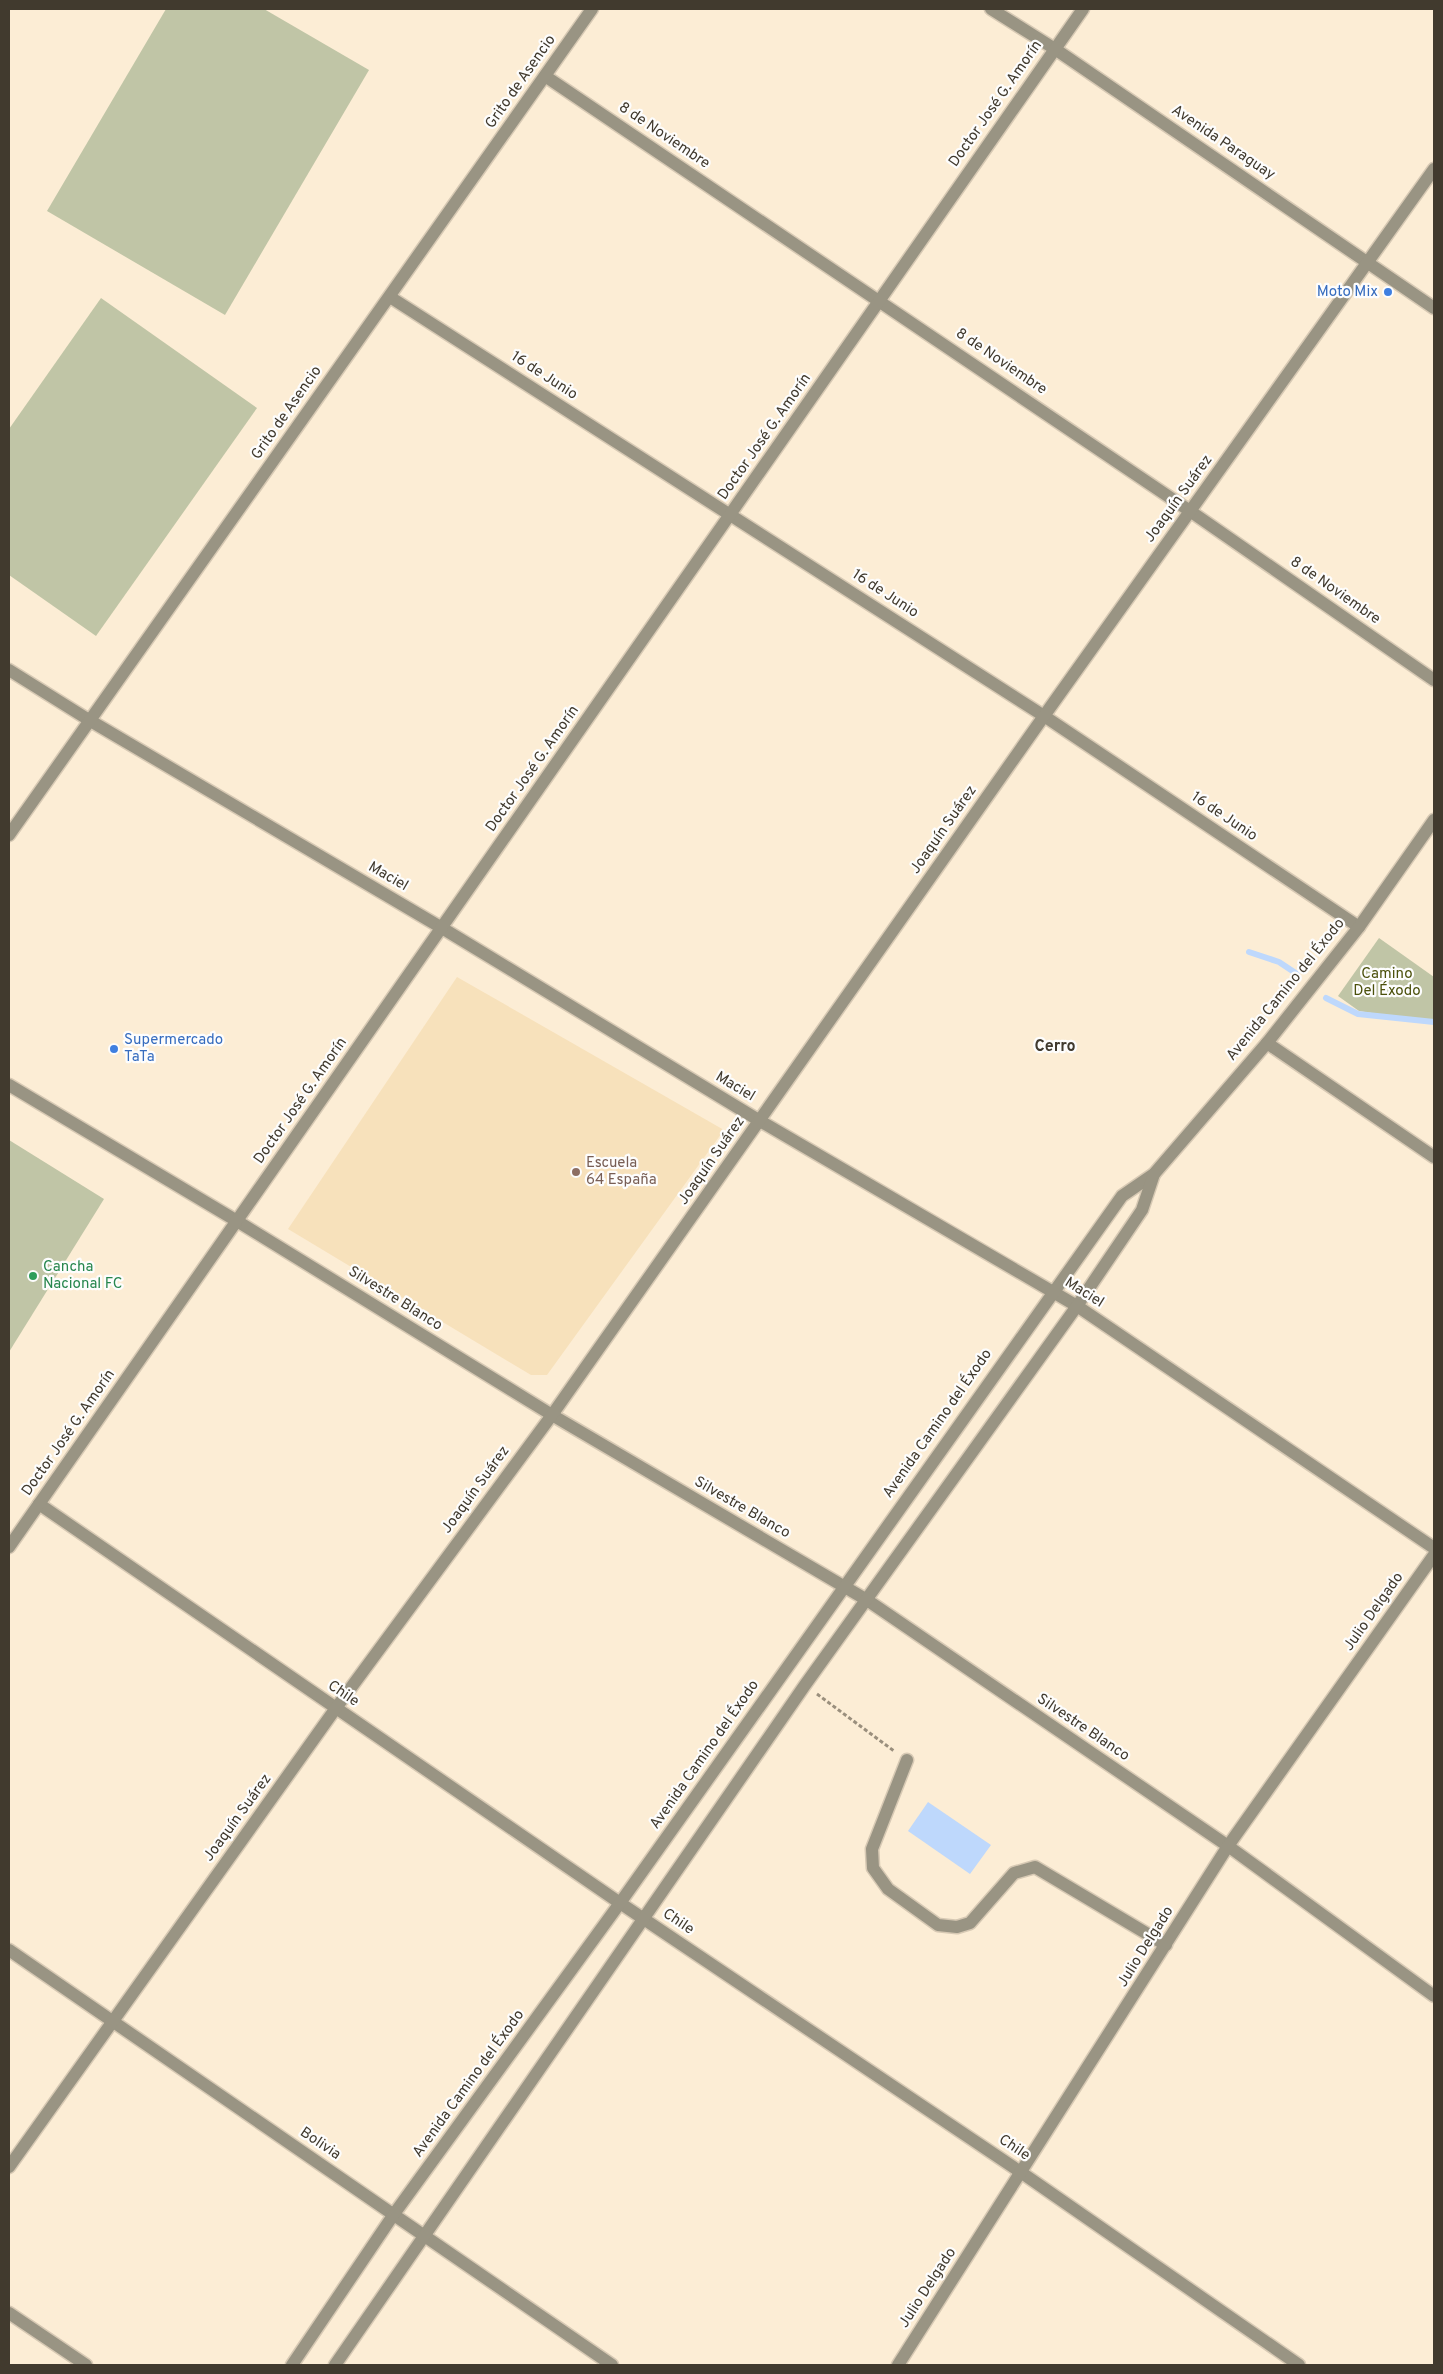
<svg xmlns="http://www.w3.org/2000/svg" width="1443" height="2374" font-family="Overpass,sans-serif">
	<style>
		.built { fill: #f7e1bb }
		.green { fill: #c0c5a6 }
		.water { fill: #bed8fc }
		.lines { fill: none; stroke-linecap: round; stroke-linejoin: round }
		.stream { stroke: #bed8fc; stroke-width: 6 }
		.minor-casing { stroke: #d7c9b4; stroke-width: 15 }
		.path { stroke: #9a8f7d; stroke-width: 3; stroke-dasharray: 4 2.5; stroke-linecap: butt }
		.minor { stroke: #999483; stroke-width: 12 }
		.shop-dot { fill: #3f7fe0; stroke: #fdfdfd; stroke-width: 2 }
		.education-dot { fill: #8d6e63; stroke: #fdfdfd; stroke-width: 2 }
		.leisure-dot { fill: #2e9e5b; stroke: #fdfdfd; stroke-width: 2 }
		.labels { text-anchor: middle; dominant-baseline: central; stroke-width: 4.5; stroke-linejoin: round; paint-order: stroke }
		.street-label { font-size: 15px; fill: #413a2e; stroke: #fdfdfd }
		.shop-label { font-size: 15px; fill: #366cbe; stroke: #fdfdfd; text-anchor: end }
		.park-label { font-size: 15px; fill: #4b500b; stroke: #fdfdfd }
		.education-label { font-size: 15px; fill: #785e54; stroke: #fdfdfd; text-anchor: start }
		.leisure-label { font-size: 15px; fill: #27864d; stroke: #fdfdfd; text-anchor: start }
		.neighbourhood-label { font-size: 16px; font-weight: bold; fill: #413a2e; stroke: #fdfdfd }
	</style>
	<rect width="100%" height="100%" fill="#fcedd5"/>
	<polygon class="built" points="457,977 724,1130 547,1375 531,1375 288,1229"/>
	<g class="green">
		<polygon points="166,9 264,9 369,70 225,315 47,211"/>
		<polygon points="101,298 257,408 96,636 9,575 9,429"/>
		<polygon points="1379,938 1434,977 1434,1023 1359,1011 1338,996"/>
		<polygon points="9,1140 104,1199 9,1352"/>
	</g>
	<polygon class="water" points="928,1802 991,1845 970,1874 908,1831"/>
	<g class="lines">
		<g class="stream">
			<polyline points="1249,952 1279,962 1297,974"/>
			<polyline points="1326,998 1358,1014 1434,1022"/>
		</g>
		<g class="minor-casing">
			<g id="minor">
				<polyline points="991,9 1055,49 1434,308"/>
				<polyline points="545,76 1190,511 1434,680"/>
				<polyline points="390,297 1044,716 1359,927"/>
				<polyline points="9,670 89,720 442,928 760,1121 1077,1306 1434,1548"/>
				<polyline points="9,835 592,9"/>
				<polyline points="1267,1043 1434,1157"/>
				<polyline points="9,1085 237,1221 552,1415 867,1600 1228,1846 1434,1996"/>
				<polyline points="39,1504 620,1903 1022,2173 1299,2365"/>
				<polyline points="9,1547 1083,9"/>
				<polyline points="907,1760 872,1849 873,1868 888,1889 938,1925 957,1927 970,1923 1014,1873 1035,1867 1166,1945"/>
				<polyline points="9,1950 612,2365"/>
				<polyline points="9,2167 336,1708 552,1415 1044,716 1434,169"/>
				<polyline points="9,2313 86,2365"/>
				<polyline points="292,2365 394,2214 620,1903 1122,1196 1154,1174 1267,1043 1359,927 1434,820"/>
				<polyline points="335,2365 805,1685 1077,1306 1142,1210 1154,1174"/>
				<polyline points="898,2365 1228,1846 1434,1555"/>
			</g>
		</g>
		<polyline class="path" points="817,1694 894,1751"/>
		<use href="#minor" class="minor"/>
	</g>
	<g class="shop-dot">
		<circle cx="1388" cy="292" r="5"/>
		<circle cx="114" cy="1049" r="5"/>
	</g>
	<circle class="education-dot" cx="576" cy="1172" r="5"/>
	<circle class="leisure-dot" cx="33" cy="1276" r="5"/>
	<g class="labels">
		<g class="street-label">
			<text transform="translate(521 82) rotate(-55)">Grito de Asencio</text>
			<text transform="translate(996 104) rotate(-55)">Doctor José G. Amorín</text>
			<text transform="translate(664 136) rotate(34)">8 de Noviembre</text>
			<text transform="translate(1223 143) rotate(34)">Avenida Paraguay</text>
			<text transform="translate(1001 362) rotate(34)">8 de Noviembre</text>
			<text transform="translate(544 376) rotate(33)">16 de Junio</text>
			<text transform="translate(287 413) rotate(-55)">Grito de Asencio</text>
			<text transform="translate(765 437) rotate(-55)">Doctor José G. Amorín</text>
			<text transform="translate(1179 499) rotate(-54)">Joaquín Suárez</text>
			<text transform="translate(1335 591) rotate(35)">8 de Noviembre</text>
			<text transform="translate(885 594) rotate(33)">16 de Junio</text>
			<text transform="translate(533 769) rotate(-55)">Doctor José G. Amorín</text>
			<text transform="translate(1224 817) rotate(34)">16 de Junio</text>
			<text transform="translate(944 830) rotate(-55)">Joaquín Suárez</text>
			<text transform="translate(388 877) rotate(30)">Maciel</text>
			<text transform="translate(1286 990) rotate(-51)">Avenida Camino del Éxodo</text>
			<text transform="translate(735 1087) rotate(31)">Maciel</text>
			<text transform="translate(301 1101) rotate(-55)">Doctor José G. Amorín</text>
			<text transform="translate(712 1161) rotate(-55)">Joaquín Suárez</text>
			<text transform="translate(1084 1293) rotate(32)">Maciel</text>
			<text transform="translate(395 1299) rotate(32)">Silvestre Blanco</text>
			<text transform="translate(938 1424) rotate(-55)">Avenida Camino del Éxodo</text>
			<text transform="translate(69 1433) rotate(-55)">Doctor José G. Amorín</text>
			<text transform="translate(476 1490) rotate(-54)">Joaquín Suárez</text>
			<text transform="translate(742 1508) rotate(30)">Silvestre Blanco</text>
			<text transform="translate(1374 1612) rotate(-55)">Julio Delgado</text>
			<text transform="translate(343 1694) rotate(34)">Chile</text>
			<text transform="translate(1083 1728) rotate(34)">Silvestre Blanco</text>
			<text transform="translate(705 1755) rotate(-55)">Avenida Camino del Éxodo</text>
			<text transform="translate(238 1818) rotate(-54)">Joaquín Suárez</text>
			<text transform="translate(678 1922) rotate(34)">Chile</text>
			<text transform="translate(1146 1947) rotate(-58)">Julio Delgado</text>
			<text transform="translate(469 2084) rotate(-54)">Avenida Camino del Éxodo</text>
			<text transform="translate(320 2144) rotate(34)">Bolivia</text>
			<text transform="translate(1014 2148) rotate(34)">Chile</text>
			<text transform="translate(928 2288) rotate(-57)">Julio Delgado</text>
		</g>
		<g class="shop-label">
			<text x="1378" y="292">Moto Mix</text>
			<text x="124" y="1040" text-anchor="start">Supermercado<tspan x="124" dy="17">TaTa</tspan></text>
		</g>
		<g class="park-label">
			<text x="1387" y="974">Camino<tspan x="1387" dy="17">Del Éxodo</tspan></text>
		</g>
		<g class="education-label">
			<text x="586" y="1163">Escuela<tspan x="586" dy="17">64 España</tspan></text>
		</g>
		<g class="leisure-label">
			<text x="43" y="1267">Cancha<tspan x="43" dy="17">Nacional FC</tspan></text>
		</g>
		<g class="neighbourhood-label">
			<text x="1055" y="1047">Cerro</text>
		</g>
	</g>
	<rect width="1443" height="2374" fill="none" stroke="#413a2e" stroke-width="20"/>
</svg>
